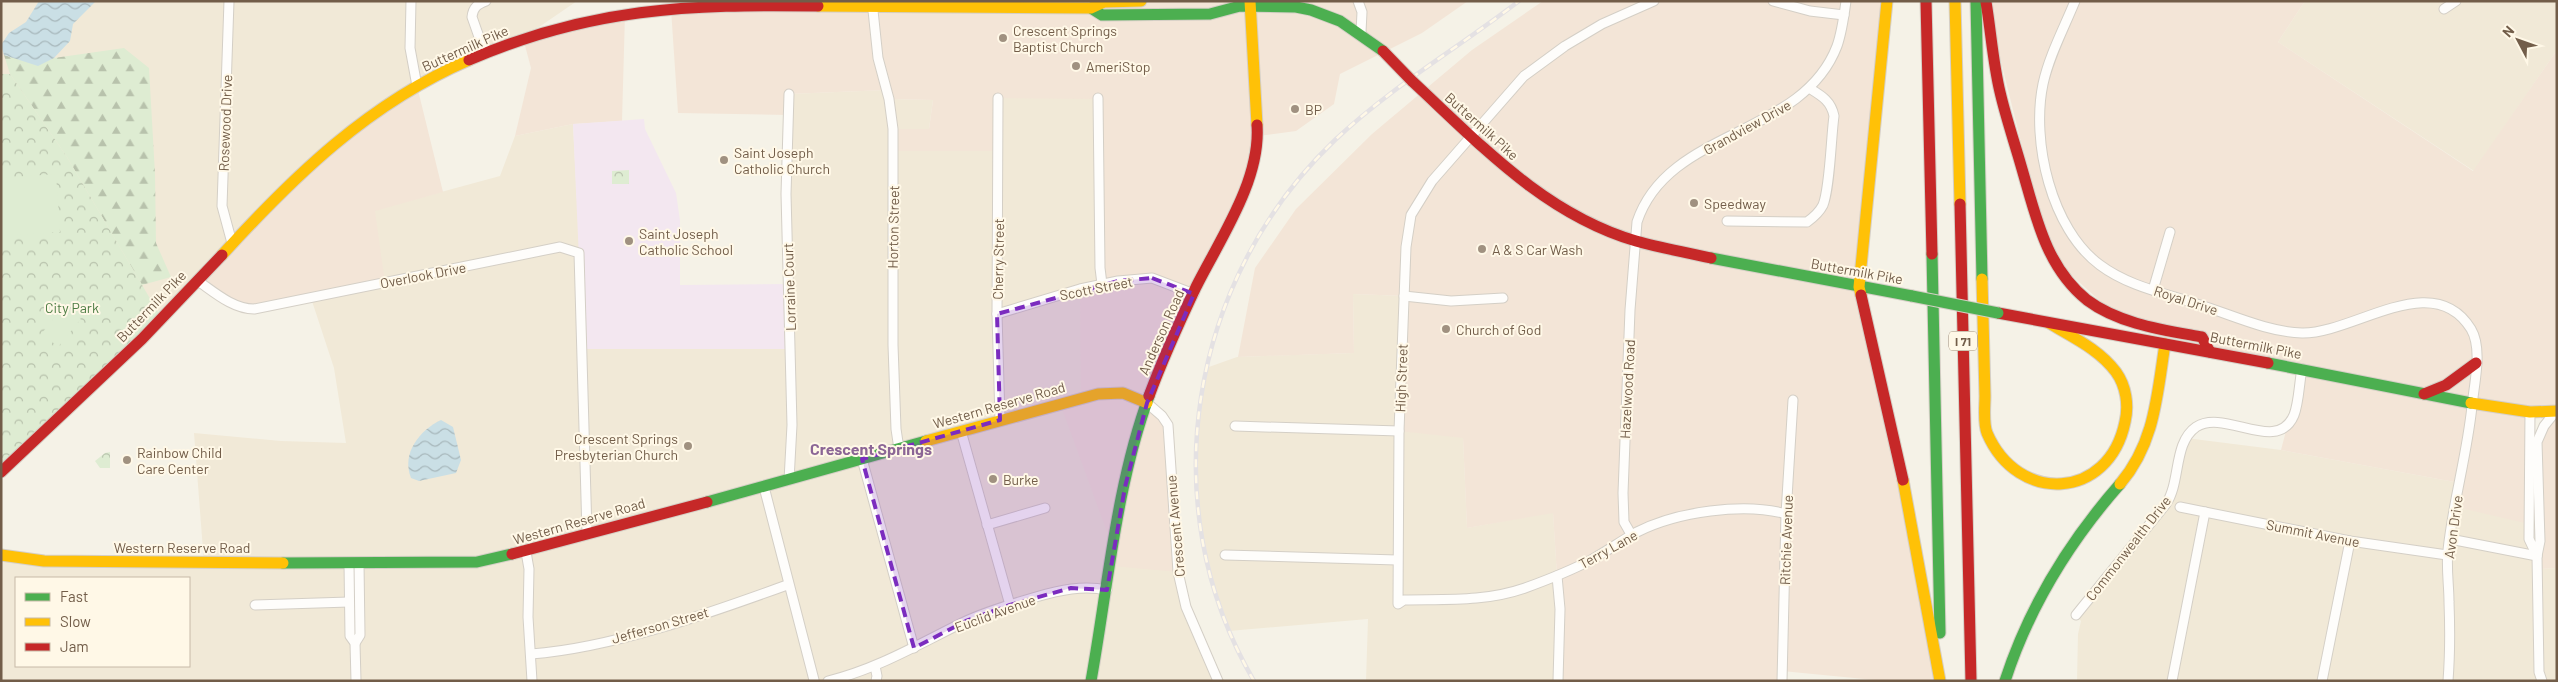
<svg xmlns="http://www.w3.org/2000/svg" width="2558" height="682" font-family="Barlow,sans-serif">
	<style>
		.residential { fill: #f1e9d7; fill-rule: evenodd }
		.commercial { fill: #f3e5d7 }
		.education { fill: #f3e7f0 }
		.forest { fill: url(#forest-firs) }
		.park { fill: url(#park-crowns) }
		.garden { fill: #deecd2 }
		.water { fill: url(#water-waves) }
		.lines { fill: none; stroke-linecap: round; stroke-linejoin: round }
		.street-casing { stroke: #d4cfc6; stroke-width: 11 }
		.fast-casing { stroke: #d5cfc6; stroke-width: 13 }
		.slow-casing { stroke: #d5cfc6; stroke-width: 13 }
		.jam-casing { stroke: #d5cfc6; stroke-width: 13 }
		.street { stroke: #fefdfb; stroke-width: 9 }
		.fast { stroke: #4caf50; stroke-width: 11 }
		.slow { stroke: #ffc107; stroke-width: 11 }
		.jam { stroke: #c62828; stroke-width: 11 }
		.rail-casing { stroke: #e4e1e3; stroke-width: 4.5 }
		.rail { stroke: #fff8e7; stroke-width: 2.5; stroke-dasharray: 8; stroke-linecap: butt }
		.fast-bridge-casing { stroke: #d5cfc6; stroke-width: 13; stroke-linecap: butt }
		.jam-bridge-casing { stroke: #d5cfc6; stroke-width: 13; stroke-linecap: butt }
		.fast-bridge { stroke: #4caf50; stroke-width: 11 }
		.jam-bridge { stroke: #c62828; stroke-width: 11 }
		.marked { fill: #7b2cbf; fill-opacity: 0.2; stroke: #7b2cbf; stroke-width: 4; stroke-dasharray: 10 6; stroke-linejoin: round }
		.poi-dot { fill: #a09180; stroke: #fff8e7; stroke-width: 2 }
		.labels { text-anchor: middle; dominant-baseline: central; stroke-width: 4; stroke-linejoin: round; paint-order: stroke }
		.shield { fill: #fff8e7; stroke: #9c8c78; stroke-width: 1 }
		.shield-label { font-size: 12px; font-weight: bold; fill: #725d49 }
		.poi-label { font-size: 14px; fill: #725d49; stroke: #fff8e7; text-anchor: start }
		.street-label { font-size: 14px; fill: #725d49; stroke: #fff8e7 }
		.park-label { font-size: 14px; fill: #4e7d44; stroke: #fff8e7 }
		.quarter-label { font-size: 16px; font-weight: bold; fill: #8b6595; stroke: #fff8e7 }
	</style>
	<defs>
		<pattern id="forest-firs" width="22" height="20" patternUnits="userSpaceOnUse" patternTransform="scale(1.25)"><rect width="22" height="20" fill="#deecd2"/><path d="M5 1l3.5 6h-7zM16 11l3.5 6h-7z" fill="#b8c2ac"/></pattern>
		<pattern id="park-crowns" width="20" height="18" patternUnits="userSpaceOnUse" patternTransform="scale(1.25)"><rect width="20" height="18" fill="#deecd2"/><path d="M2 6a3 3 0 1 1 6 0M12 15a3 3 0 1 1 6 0" fill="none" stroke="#b8c2ac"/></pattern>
		<pattern id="water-waves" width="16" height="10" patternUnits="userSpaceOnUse" patternTransform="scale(1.25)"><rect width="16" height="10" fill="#cadfe5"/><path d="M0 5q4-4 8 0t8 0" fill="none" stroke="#a8b8bc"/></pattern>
	</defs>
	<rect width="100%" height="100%" fill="#f5f2e7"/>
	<g class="residential">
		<polygon points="1,1 577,1 523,38 417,86 162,319 1,472"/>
		<polygon points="2305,1 2557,1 2557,50 2474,171 2278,42"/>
		<path d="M 886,90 L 889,99 L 933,100 L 929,129 L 894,150 L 998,98 L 1098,98 L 1178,572 L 1218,681 L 1,681 L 1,555 L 204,563 L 194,433 L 281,441 L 346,443 L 334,368 L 311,298 L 375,210 L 500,176 L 515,136 L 573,124 L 580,260 L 790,349 L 789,94 ZM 16,578 L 189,578 L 189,666 L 16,666 Z"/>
		<polygon points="1353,294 1404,296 1463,437 1467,528 1553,512 1557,576 1558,681 1366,681 1368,619 1229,631 1204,553 1197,506 1197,432 1206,368 1237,357 1354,353"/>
		<polygon points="2186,438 2281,450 2460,483 2529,524 2538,569 2557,568 2557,681 2077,681 2078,634 2081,621 2076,615 2162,509"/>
	</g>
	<g class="commercial">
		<polygon points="872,1 1468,1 1422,33 1340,74 1334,104 1296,131 1258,136 1257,151 1147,403 1168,425 1178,572 1112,566 1114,551 1060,403 1081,397 1080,289 1102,284 1098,99 998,98 997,151 894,151 893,129 929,129 933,100 889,99 886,90 789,94 788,115 678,113 671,9"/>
		<polygon points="1543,1 1888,1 1859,287 1940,681 1885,681 1782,671 1782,681 1558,681 1557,576 1553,513 1467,528 1463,438 1399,431 1404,296 1353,294 1354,353 1238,357 1255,268 1296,209 1372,134 1472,50"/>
		<polygon points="1986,1 2305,1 2278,42 2473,171 2557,50 2557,568 2538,569 2537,442 2555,412 2530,412 2529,524 2456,507 2460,483 2281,450 2302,370 2257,361 2120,319 2049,255"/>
		<polygon points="625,14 622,121 573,124 515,136 531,68 523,38"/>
		<polygon points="417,86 443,192 375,211 385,283 248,309 198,281 290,182"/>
	</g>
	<polygon class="education" points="644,119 645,129 676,193 680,221 680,285 789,284 790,349 583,349 573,124"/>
	<polygon class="forest" points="124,48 149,68 155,174 156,243 171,277 142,285 67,157 10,74 4,55 38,65 54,58"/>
	<g class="park">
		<polygon points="1,74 10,74 67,157 162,319 1,472"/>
		<polygon points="629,170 629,184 612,184 612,171"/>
		<polygon points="110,452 110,468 100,468 95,461 105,453"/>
	</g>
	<g class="garden">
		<polygon points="56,174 60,232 1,236 1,178"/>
		<polygon points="64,305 81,319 58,347 42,333"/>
	</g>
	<g class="water">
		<polygon points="39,1 96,1 73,24 70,41 54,58 38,66 4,55 1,45 9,33 26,22"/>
		<path d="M 441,420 L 453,427 L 461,460 L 456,473 L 419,481 L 411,478 C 401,453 420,430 441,420 Z"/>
	</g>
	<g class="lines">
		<g class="street-casing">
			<g id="street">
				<polyline points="229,1 222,206 232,243"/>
				<polyline points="411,1 410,48 417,86"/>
				<polyline points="872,1 878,58 889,99 893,129 893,345 896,429 899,449"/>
				<polyline points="1358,1 1362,12 1361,32"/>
				<path d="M 1654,1 L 1602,24 L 1565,46 L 1524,76 L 1432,181 L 1411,215 L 1406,247 L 1399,431 L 1398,604 L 1404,600 C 1445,599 1485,602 1525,588 C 1547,580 1570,571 1591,560 C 1607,551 1621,541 1637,532 C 1676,512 1744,502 1786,514"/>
				<polyline points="1773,1 1810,11 1844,15"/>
				<path d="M 2075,1 C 2064,28 2049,56 2043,84 C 2031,141 2051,229 2100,265 C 2128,286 2164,293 2197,304 C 2230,314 2267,332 2302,333 C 2354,334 2433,267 2471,329 C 2483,349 2474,384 2472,406 C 2467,455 2453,502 2448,550 C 2446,567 2449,585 2449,602 C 2450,628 2450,655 2448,681"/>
				<polyline points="2444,9 2456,1"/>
				<path d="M 485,54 L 472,17 C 473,7 478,4 486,1"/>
				<polyline points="789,94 786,194 792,425 789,480"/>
				<polyline points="998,98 997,314 1000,420"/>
				<polyline points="1098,98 1100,268 1102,284"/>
				<path d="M 1727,221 L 1807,222 C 1814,217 1819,213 1823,205 C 1830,188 1831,137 1834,116 C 1831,101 1822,96 1809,88"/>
				<path d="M 198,281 C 214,292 233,309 254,309 L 560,247 L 579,253 L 587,533"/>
				<polyline points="2153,290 2170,232"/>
				<polyline points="1404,296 1451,301 1503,298"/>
				<polyline points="997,314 1080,289 1118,281 1152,278 1194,294"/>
				<polyline points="1147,403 1162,416 1168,425 1178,572 1186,607 1218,681"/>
				<polyline points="2530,412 2529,539 2537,556"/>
				<polyline points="1235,426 1399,431"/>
				<polyline points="961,431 1010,605"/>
				<polyline points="862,459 914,648"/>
				<polyline points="764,487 814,680"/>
				<polyline points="2180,507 2350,541 2447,555"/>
				<polyline points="987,525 1045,508"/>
				<path d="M 1632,536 L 1624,522 L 1623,493 L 1630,310 L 1637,222 C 1668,128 1802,138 1837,46 C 1842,32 1844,16 1846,1"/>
				<polyline points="2450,539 2537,556"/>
				<polyline points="526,552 529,569 528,617 532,681"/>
				<polyline points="1225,555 1397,560"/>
				<polyline points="349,563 350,636 355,643 356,681"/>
				<polyline points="1557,576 1560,609 1558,681"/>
				<polyline points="255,605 349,602"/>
				<path d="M 2076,615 L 2166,504 C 2181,482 2173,443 2196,427 C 2225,408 2277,455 2294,415 C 2299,402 2299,384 2302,369"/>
				<polyline points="355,643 360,635 359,563"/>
				<path d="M 531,654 C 612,648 710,613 787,585"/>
				<polyline points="875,666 877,676 876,681"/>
				<path d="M 828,681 C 877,669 919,644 964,622 C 987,611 1012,604 1036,597 C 1060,590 1083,585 1107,590"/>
				<polyline points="1782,681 1786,514 1793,400"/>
				<polyline points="2172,681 2205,512"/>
				<polyline points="2322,681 2350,541"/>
				<polyline points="2542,681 2539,672 2537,556 2540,541 2537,442 2544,426 2556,411"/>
			</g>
		</g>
		<g class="fast-casing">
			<g id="fast">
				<polyline points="1976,1 1982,279"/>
				<polyline points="1091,8 1102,15 1210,14 1240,6 1296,7 1311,10 1340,21 1383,51"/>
				<polyline points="1932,254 1940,633"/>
				<polyline points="1711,258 1912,296"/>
				<polyline points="2268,363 2471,403"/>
				<polyline points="707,502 926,441"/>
				<polyline points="283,563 477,562 512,554"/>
				<path d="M 1091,681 C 1108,586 1116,486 1149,396"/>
				<path d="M 2005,681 C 2029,607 2069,542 2120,484"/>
			</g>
		</g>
		<g class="slow-casing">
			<g id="slow">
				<polyline points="1250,1 1257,125"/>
				<polyline points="1955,1 1960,204"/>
				<polyline points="818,6 1091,8 1104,2 1141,1"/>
				<path d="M 222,255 C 294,176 369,103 469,60"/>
				<path d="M 1982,279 C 1983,318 1984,357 1985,396 C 1985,407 1983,423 1987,433 C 2018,505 2109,500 2125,422 C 2129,405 2126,386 2116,372 C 2099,349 2072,337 2049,323"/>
				<polyline points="1861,295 1859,287 1887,1"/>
				<polyline points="2471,403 2530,412 2557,411"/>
				<polyline points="926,441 1098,394 1123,393 1147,403"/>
				<polyline points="1903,480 1940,681"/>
				<path d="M 2120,484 C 2155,443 2157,395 2165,344"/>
				<polyline points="1,555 44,561 283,563"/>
			</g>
		</g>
		<g class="jam-casing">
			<g id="jam">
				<polyline points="1926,1 1932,254"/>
				<path d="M 1986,2 C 1991,32 1993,63 2000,92 C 2006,118 2015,144 2022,169 C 2036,217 2046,267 2087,300 C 2119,324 2164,330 2202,337 L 2210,352"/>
				<path d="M 469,60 C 589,8 689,4 818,6"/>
				<path d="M 1412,81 C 1480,144 1544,214 1636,241 C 1660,248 1686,252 1711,258"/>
				<polyline points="1960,204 1971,681"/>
				<polyline points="1861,295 1903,480"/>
				<polyline points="1998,313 2268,363"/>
				<polyline points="2424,394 2446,385 2476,363"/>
				<path d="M 1149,396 C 1163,358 1179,323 1196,287 C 1220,239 1261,180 1257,125"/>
				<polyline points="1,472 142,339 222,255"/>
				<polyline points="512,554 707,502"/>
			</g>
		</g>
		<use href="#street" class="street"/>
		<use href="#fast" class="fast"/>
		<use href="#slow" class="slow"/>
		<use href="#jam" class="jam"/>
		<g class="rail-casing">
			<path id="rail" d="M 1254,681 C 1151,505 1189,279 1335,140 C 1391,87 1458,48 1519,1"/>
		</g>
		<use href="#rail" class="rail"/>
		<g class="fast-bridge-casing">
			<polyline id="fast-bridge" points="1912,296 1998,313"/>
		</g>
		<g class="jam-bridge-casing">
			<polyline id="jam-bridge" points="1383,51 1412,81"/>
		</g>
		<use href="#fast-bridge" class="fast-bridge"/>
		<use href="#jam-bridge" class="jam-bridge"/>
	</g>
	<path class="marked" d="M 1152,278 L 1194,294 L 1147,403 L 1125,487 L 1107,590 L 1071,588 L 1010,605 L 966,621 L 914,648 L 862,459 L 1000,420 L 997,314 L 1118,281 Z"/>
	<g class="poi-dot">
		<circle cx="1003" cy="38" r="5"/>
		<circle cx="1076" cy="66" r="5"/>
		<circle cx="1295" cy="109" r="5"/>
		<circle cx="724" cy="160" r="5"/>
		<circle cx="1694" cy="203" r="5"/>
		<circle cx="629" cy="241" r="5"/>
		<circle cx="1482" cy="249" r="5"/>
		<circle cx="1446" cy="329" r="5"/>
		<circle cx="688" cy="446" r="5"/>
		<circle cx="127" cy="460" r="5"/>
		<circle cx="993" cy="479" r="5"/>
	</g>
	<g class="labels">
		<rect class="shield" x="1949" y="331.5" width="28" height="19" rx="4"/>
		<g class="shield-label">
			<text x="1963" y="341">I 71</text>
		</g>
		<g class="poi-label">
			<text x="1013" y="30">Crescent Springs<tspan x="1013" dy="16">Baptist Church</tspan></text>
			<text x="1086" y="66">AmeriStop</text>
			<text x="1305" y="109">BP</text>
			<text x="734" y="152">Saint Joseph<tspan x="734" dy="16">Catholic Church</tspan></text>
			<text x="1704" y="203">Speedway</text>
			<text x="639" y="233">Saint Joseph<tspan x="639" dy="16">Catholic School</tspan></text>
			<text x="1492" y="249">A &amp; S Car Wash</text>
			<text x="1456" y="329">Church of God</text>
			<text x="678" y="438" text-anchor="end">Crescent Springs<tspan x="678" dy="16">Presbyterian Church</tspan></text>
			<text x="137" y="452">Rainbow Child<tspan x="137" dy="16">Care Center</tspan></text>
			<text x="1003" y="479">Burke</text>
		</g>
		<g class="street-label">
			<text transform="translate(465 48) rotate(-24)">Buttermilk Pike</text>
			<text transform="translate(225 123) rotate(-88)">Rosewood Drive</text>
			<text transform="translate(1482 126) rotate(42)">Buttermilk Pike</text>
			<text transform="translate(1747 127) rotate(-29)">Grandview Drive</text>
			<text transform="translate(893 227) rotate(-89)">Horton Street</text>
			<text transform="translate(998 259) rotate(-89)">Cherry Street</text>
			<text transform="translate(1857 271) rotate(10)">Buttermilk Pike</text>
			<text transform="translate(423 275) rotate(-11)">Overlook Drive</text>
			<text transform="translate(789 287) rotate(-92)">Lorraine Court</text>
			<text transform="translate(1096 288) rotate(-11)">Scott Street</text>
			<text transform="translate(2186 300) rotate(18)">Royal Drive</text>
			<text transform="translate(151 306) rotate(-46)">Buttermilk Pike</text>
			<text transform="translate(1161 332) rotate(-66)">Anderson Road</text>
			<text transform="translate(2256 345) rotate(11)">Buttermilk Pike</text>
			<text transform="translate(1401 378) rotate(-88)">High Street</text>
			<text transform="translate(1627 389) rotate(-87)">Hazelwood Road</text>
			<text transform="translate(999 405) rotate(-16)">Western Reserve Road</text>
			<text transform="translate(579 521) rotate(-16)">Western Reserve Road</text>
			<text transform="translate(1175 526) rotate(-95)">Crescent Avenue</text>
			<text transform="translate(2453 527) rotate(-82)">Avon Drive</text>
			<text transform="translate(2313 533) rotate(11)">Summit Avenue</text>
			<text transform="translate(1786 540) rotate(-88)">Ritchie Avenue</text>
			<text x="182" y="547">Western Reserve Road</text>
			<text transform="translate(2128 548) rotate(-52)">Commonwealth Drive</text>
			<text transform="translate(1608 549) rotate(-29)">Terry Lane</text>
			<text transform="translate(995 613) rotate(-20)">Euclid Avenue</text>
			<text transform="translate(660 625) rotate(-16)">Jefferson Street</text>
		</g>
		<g class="park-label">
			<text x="72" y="307">City Park</text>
		</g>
		<g class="quarter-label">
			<text x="871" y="448">Crescent Springs</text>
		</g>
	</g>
	<rect width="2558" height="682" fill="none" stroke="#725d49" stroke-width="5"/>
	<rect x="15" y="577" width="175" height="90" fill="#fff8e7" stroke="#c7baa8"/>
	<rect x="25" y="593" width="25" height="8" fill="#4caf50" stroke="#c7baa8"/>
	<text x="60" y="602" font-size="15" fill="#725d49">Fast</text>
	<rect x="25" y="618" width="25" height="8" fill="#ffc107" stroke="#c7baa8"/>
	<text x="60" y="627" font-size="15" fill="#725d49">Slow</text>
	<rect x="25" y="643" width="25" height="8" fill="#c62828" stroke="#c7baa8"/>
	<text x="60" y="652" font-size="15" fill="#725d49">Jam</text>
	<g transform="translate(2518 40) rotate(311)" stroke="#fff8e7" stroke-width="4" paint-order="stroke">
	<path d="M0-4L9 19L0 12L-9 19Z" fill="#725d49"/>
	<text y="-8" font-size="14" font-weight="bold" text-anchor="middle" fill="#725d49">N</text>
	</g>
</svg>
